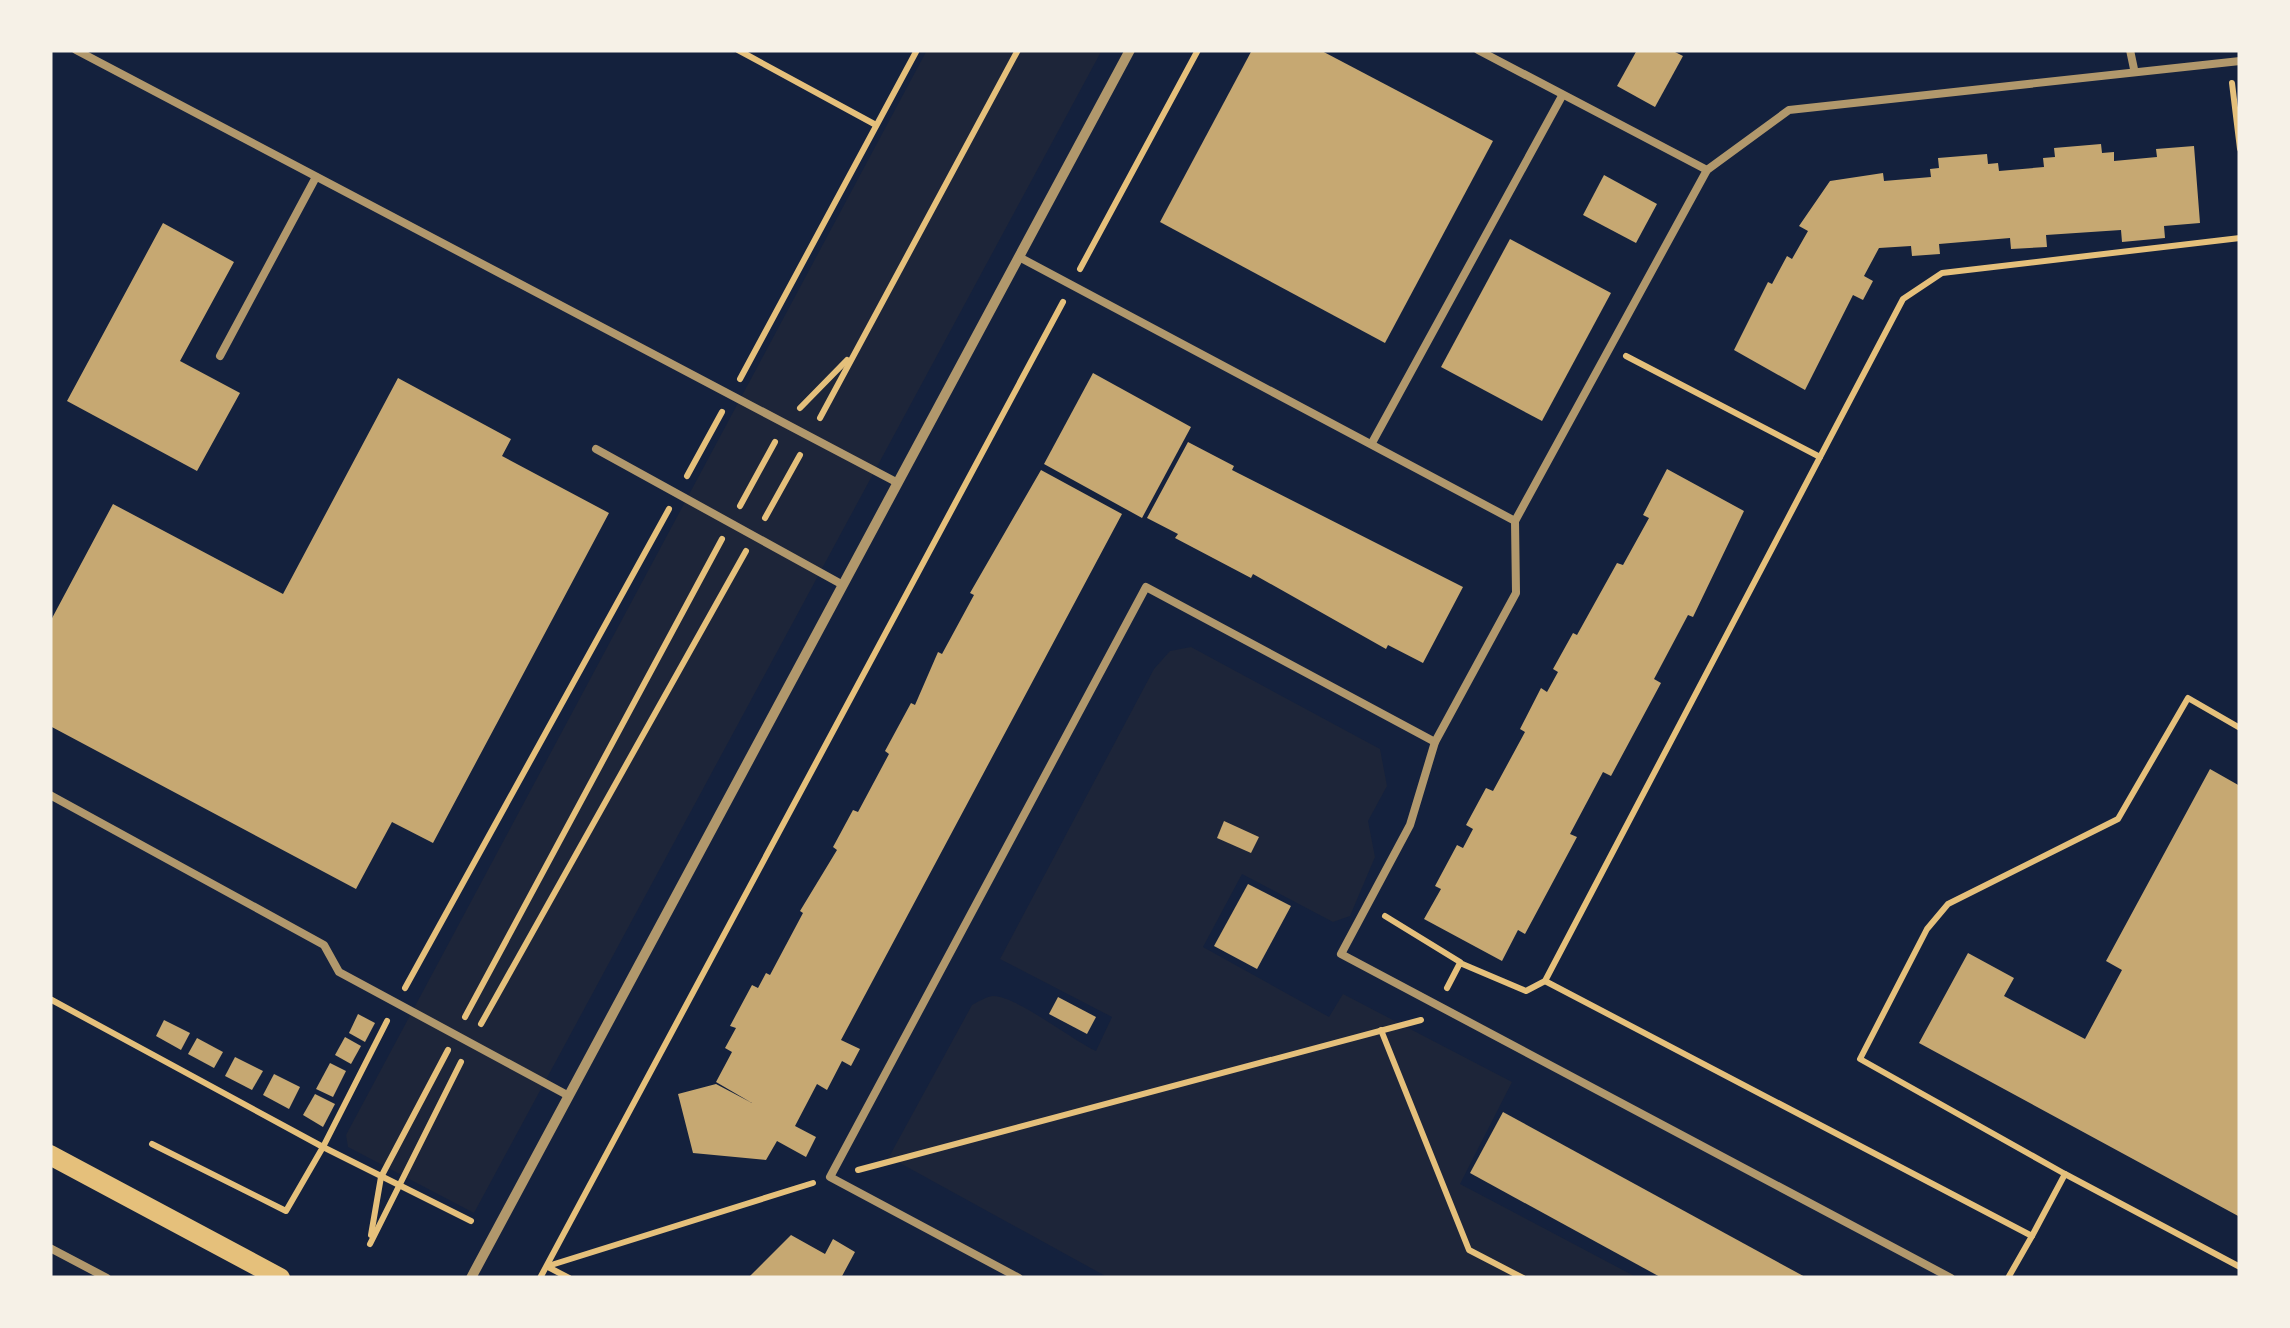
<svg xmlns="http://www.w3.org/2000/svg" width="2290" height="1328" font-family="Lato,sans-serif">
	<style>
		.green { fill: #1d2539 }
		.building { fill: #c6a872 }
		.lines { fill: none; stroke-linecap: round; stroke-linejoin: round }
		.path { stroke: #e5c07b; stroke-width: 6 }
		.service { stroke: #b1986c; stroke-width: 8 }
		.minor { stroke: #b1986c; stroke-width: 10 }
		.secondary { stroke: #e5c07b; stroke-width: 20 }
	</style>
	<rect width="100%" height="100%" fill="#14213d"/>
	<g class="green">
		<polygon points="927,50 1102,50 474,1213 348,1147 346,1135"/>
		<path d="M 1191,647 L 1380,749 L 1387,786 L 1368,821 L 1375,857 L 1350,916 L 1333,922 L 1242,874 L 1203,947 L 1329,1017 L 1343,994 L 1512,1082 L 1460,1184 L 1638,1278 L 1109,1278 L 889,1157 L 972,1005 C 978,1002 987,996 994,996 C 1018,997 1070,1039 1096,1051 L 1112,1017 L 1000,959 L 1154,669 L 1170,651 Z"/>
	</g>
	<g class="building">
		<polygon points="1252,50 1320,50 1493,141 1385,343 1160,222"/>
		<polygon points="1637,50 1671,50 1683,56 1655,107 1617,86"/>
		<polygon points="2101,144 2102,153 2114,152 2114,161 2157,157 2156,149 2194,146 2200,223 2164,226 2165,238 2122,242 2121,230 2046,235 2047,247 2011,249 2010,238 1939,244 1940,254 1912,256 1911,246 1879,248 1864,276 1873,281 1863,300 1853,295 1805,390 1734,350 1768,282 1772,284 1787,256 1792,259 1808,231 1799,226 1830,181 1883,173 1884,181 1931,177 1930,169 1939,168 1938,158 1987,154 1988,164 1998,163 1999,171 2044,167 2043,158 2055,157 2054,148"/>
		<polygon points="1604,175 1657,204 1636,243 1583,215"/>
		<polygon points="163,223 234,262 180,361 240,393 197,471 67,401"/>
		<polygon points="1510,239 1611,293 1542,421 1441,367"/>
		<polygon points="1093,373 1191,427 1142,518 1044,464"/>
		<polygon points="398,378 511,439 502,456 609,513 433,843 392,822 356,889 50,726 50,622 113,504 283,594"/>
		<polygon points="1188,442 1234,466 1232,470 1463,587 1423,663 1388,645 1386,649 1253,574 1251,578 1175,538 1178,534 1147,518"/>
		<polygon points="1667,469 1744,511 1693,617 1688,615 1654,679 1661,683 1611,776 1603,772 1570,834 1577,837 1525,934 1518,930 1502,961 1424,919 1441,889 1435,886 1457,845 1463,848 1473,829 1466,825 1486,788 1493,791 1525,732 1520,729 1541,688 1547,692 1558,672 1553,669 1573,633 1577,635 1617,563 1623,565 1649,518 1643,515"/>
		<polygon points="1041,470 1122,514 841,1040 860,1049 851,1066 842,1061 827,1090 817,1084 795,1126 816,1137 806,1157 777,1141 766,1160 693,1153 678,1094 716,1084 752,1103 716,1082 732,1052 725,1048 736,1028 730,1026 752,985 758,988 766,973 770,975 803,913 800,911 837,850 833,847 853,810 858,812 889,754 885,751 911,703 915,705 938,652 942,654 974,595 970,593"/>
		<polygon points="2210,769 2240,786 2240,1217 1919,1043 1968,953 2014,978 2004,996 2085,1039 2122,970 2106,961"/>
		<polygon points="1224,821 1259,837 1251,853 1217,838"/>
		<polygon points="1248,884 1291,906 1257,969 1214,946"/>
		<polygon points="1058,997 1096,1017 1087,1034 1049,1014"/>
		<polygon points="358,1014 375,1023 365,1042 349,1033"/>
		<polygon points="164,1020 190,1033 181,1050 156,1036"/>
		<polygon points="345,1037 361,1046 351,1064 335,1055"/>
		<polygon points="197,1038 223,1052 214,1068 188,1054"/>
		<polygon points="235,1057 263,1071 252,1090 225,1076"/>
		<polygon points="330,1063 346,1071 333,1097 316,1089"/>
		<polygon points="274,1074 300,1087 289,1109 263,1095"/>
		<polygon points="315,1094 335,1104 323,1127 303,1115"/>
		<polygon points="1503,1112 1807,1278 1662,1278 1470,1173"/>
		<polygon points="791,1235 825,1254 833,1239 855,1252 841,1278 748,1278"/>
	</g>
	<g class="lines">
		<g class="path">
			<polyline points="738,50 876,125"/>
			<polyline points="2232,83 2240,149"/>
			<polyline points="1080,269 1198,50"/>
			<polyline points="1626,356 1820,457"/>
			<polyline points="740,379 917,50"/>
			<polyline points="800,408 847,360"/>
			<polyline points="820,418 1018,50"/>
			<polyline points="687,476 722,412"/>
			<polyline points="740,506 775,442"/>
			<polyline points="765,518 800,455"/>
			<polyline points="1385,916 1460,962"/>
			<polyline points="1545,981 2032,1236 2008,1278"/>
			<polyline points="405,988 669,509"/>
			<polyline points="1447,988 1460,963 1526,991 1545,981 1903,299 1942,273 2240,238"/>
			<polyline points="50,999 323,1147 286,1211 152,1144"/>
			<polyline points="465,1017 722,539"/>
			<polyline points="387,1021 323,1147 471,1221"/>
			<polyline points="481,1024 746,551"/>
			<polyline points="1381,1030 1469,1250 1523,1278"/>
			<polyline points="858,1170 1421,1020"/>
			<polyline points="2065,1174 2240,1267"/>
			<polyline points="371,1235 381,1177 448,1050"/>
			<polyline points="2032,1236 2065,1174 1860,1059 1927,929 1948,904 2118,819 2188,698 2240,728"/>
			<polyline points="370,1244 461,1062"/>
			<polyline points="548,1266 813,1183"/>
			<polyline points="548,1267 569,1278"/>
			<polyline points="540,1278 1063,302"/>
		</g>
		<g class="service">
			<polyline points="76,50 898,483"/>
			<polyline points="1478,50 1707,170"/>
			<polyline points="2130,50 2134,69"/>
			<polyline points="1019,257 1515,521"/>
			<polyline points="220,356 316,177"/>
			<polyline points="1373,441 1562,96"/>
			<polyline points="596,449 843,585"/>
			<polyline points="50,795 324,945 339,972 569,1096"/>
			<polyline points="50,1248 107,1278"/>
			<polyline points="1019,1278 830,1177 1146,587 1435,742"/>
			<polyline points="1951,1278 1341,954 1410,825 1435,742 1516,593 1515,521 1707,170 1789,110 2240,61"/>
		</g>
		<polyline class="minor" points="471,1278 1130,50"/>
		<polyline class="secondary" points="50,1155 280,1278"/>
	</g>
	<rect width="2290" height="1328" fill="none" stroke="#f6f1e7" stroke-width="105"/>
</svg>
